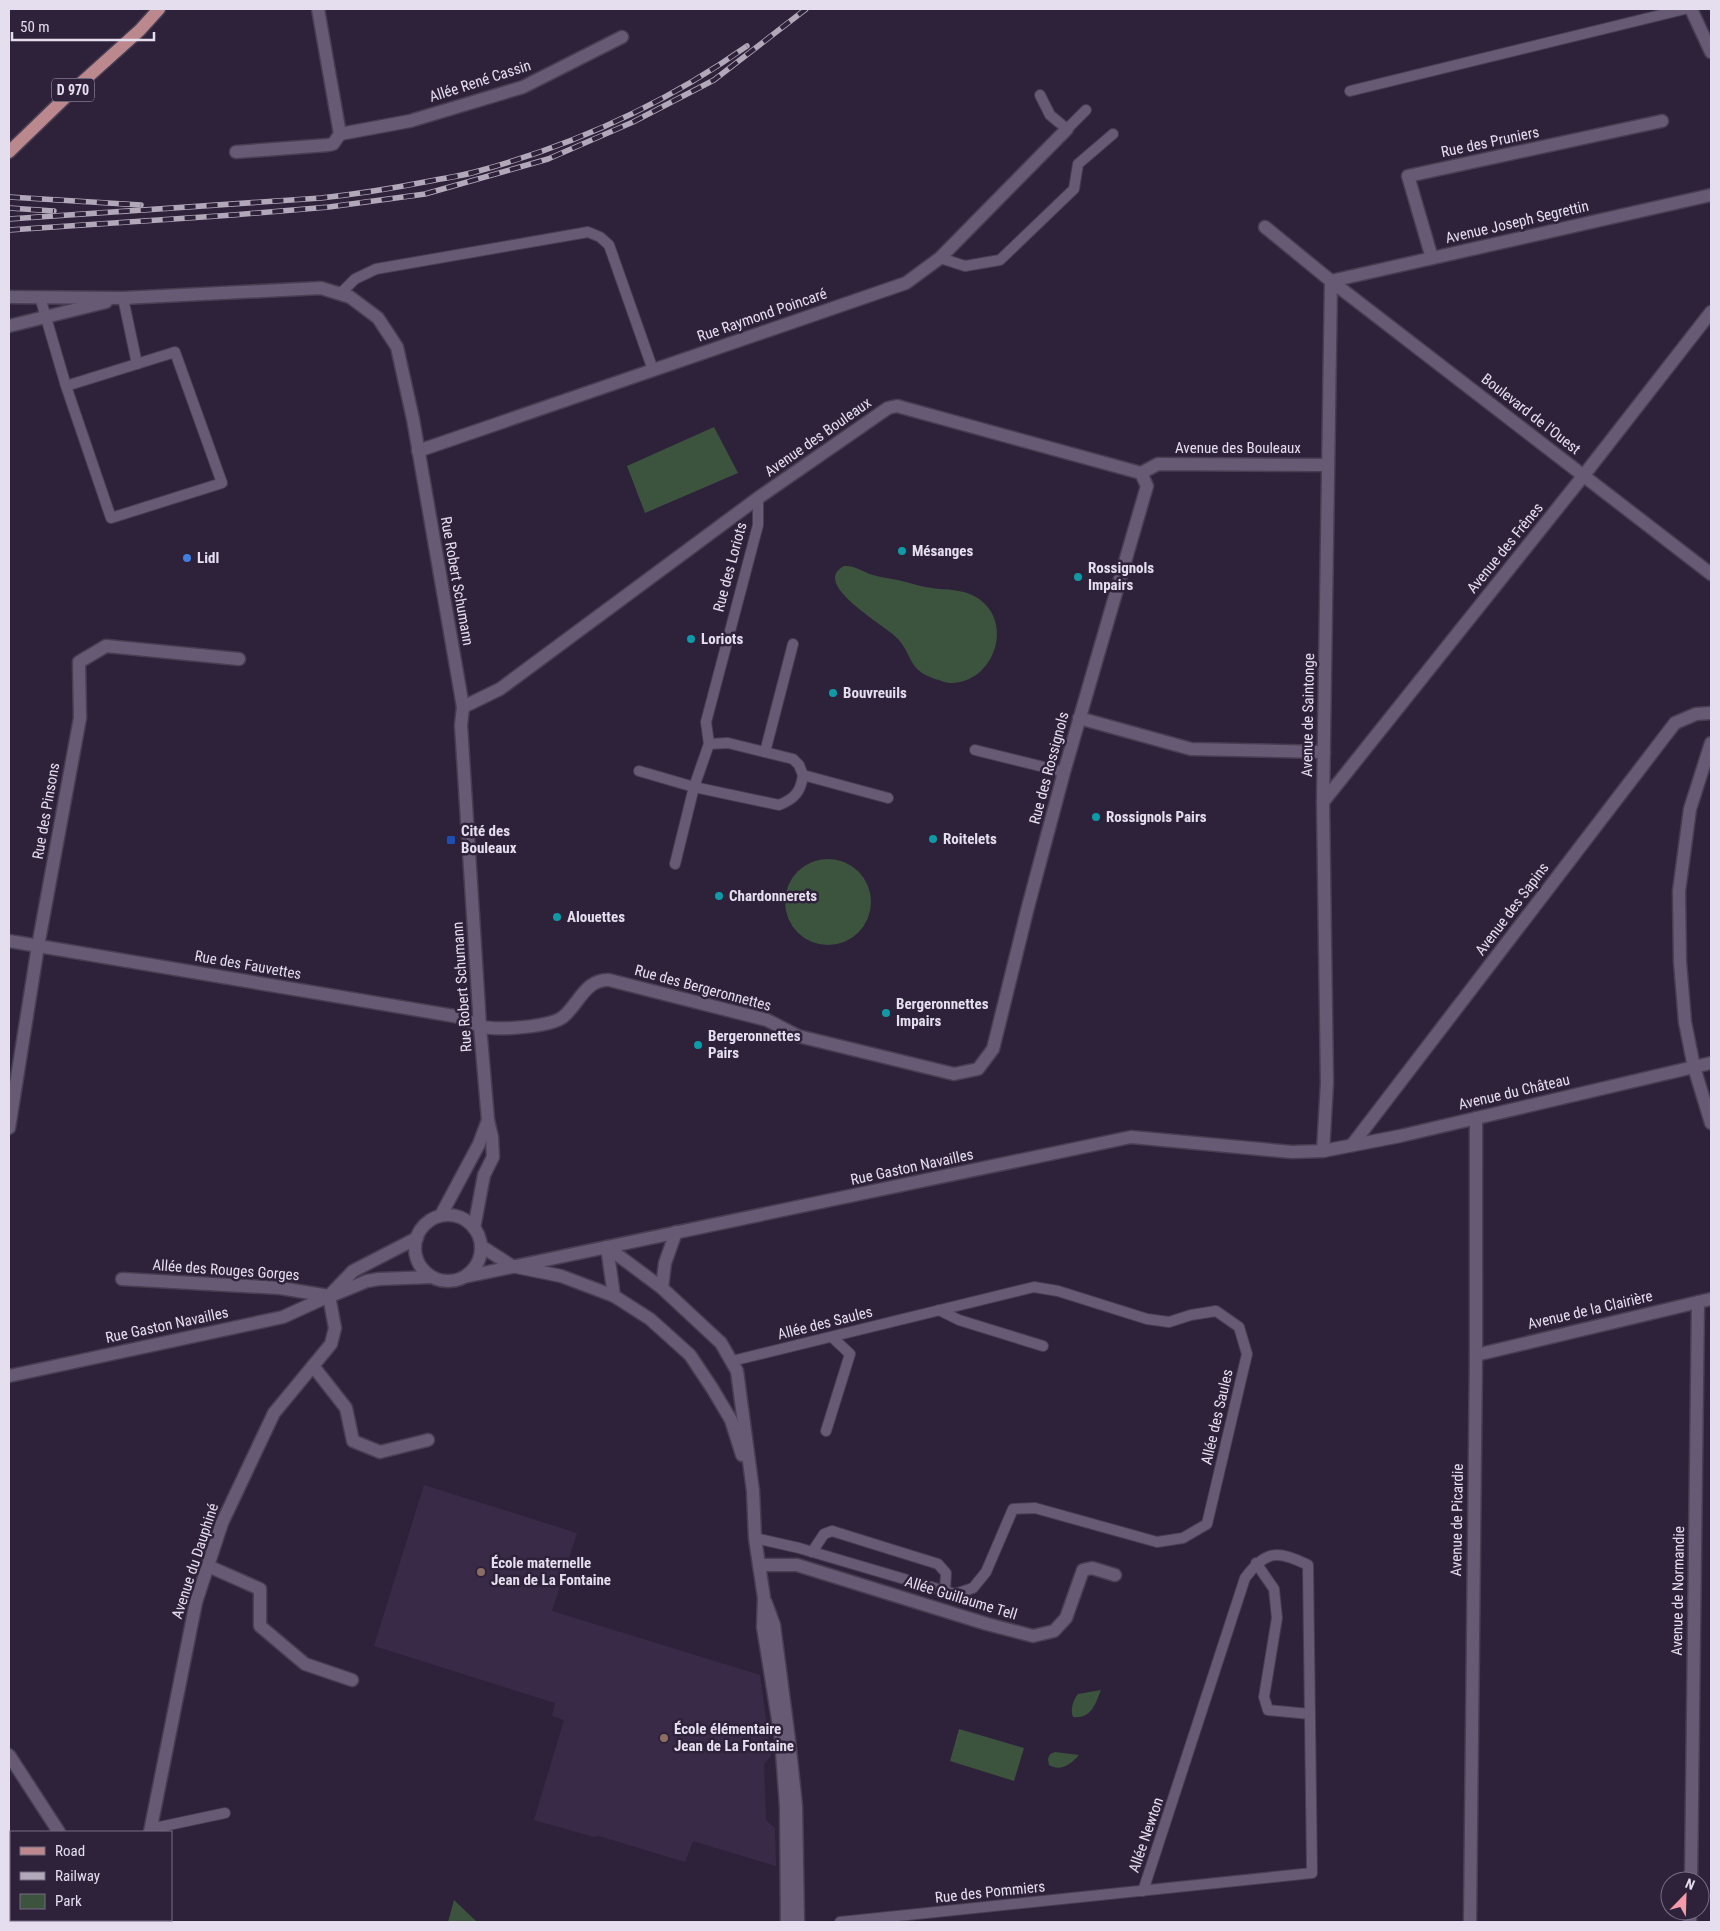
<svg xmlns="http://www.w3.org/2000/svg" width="1720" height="1931" font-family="'Roboto Condensed',sans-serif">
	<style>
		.built { fill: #392b48 }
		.green { fill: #3c533e }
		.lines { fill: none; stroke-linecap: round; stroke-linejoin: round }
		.lane-casing { stroke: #483e52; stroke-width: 12 }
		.street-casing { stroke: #483e52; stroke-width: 15 }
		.secondary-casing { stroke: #483e52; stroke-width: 15 }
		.primary-casing { stroke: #483e52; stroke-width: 15 }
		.lane { stroke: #665a75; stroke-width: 10 }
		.street { stroke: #665a75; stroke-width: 12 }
		.secondary { stroke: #665a75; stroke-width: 12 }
		.primary { stroke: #bb888e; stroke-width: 12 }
		.rail-casing { stroke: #b1a8ba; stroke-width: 5.5 }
		.rail { stroke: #2e223a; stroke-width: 4; stroke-dasharray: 11; stroke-linecap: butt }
		.culture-dot { fill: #0f9aa8; stroke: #2e223a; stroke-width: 2 }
		.shop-dot { fill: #3f7fe0; stroke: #2e223a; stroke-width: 2 }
		.transit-dot { fill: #1a4fb4; stroke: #2e223a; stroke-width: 2 }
		.education-dot { fill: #8d6e63; stroke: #2e223a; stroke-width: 2 }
		.labels { text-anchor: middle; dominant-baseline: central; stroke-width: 5; stroke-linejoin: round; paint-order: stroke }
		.shield { fill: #2e223a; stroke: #aea6b8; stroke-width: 1 }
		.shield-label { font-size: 14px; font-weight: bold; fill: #e5deee }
		.street-label { font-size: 15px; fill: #e5deee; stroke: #2e223a }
		.poi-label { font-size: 15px; font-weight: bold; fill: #e5deee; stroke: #2e223a; text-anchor: start }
	</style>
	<rect width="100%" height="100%" fill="#2e223a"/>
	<polygon class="built" points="424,1485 577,1533 552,1611 760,1675 771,1756 764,1764 766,1820 775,1828 776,1866 693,1841 685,1862 599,1836 594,1837 534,1820 564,1720 552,1716 555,1703 374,1646"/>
	<g class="green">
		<polygon points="714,427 738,473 645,513 627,466"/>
		<path d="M 844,566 C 855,565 863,572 873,575 C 883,578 895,579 906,582 C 914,584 923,587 932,588 C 946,590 963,589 976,597 C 1016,621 994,684 950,683 C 945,683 940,680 935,679 C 907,669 914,657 898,639 C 887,626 809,584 844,566 Z"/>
		<circle cx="828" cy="902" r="43"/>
		<path d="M 1101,1690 C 1095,1704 1092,1719 1073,1717 C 1070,1710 1073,1700 1078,1694 Z"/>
		<polygon points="959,1729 1024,1748 1014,1781 950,1761"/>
		<path d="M 1055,1752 L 1079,1755 C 1071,1764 1061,1772 1049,1765 L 1048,1759 L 1050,1754 Z"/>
		<polygon points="454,1900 477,1922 448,1922"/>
	</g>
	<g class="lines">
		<g class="lane-casing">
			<g id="lane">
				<polyline points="1350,91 1685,9"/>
				<polyline points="1040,95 1050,115 1067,129 1086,110"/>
				<polyline points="940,258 965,266 1000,260 1074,189 1078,164 1113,134"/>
				<polyline points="340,294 355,279 376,269 588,232 600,237 609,245 653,370"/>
				<polyline points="40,297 66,386 111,518 222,483 175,352 66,386"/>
				<polyline points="123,298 137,364"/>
				<polyline points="709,744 728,743 793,759 799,765 803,775 888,798"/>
				<polyline points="975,750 1064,772"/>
				<polyline points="765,752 793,644"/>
				<path d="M 639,771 L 694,787 L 779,805 C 794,799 801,792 803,775"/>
				<polyline points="675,864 694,787 709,744 706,722 758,525 758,498"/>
				<polyline points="939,1310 959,1320 1043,1346"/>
				<polyline points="732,1361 1034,1287 1058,1291 1147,1319 1169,1322 1191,1315 1216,1311 1239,1327 1247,1354 1207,1524 1183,1538 1157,1542 1035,1508 1013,1509 986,1572 973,1588 955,1594 799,1548 755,1538"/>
				<polyline points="826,1431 850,1354 832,1337"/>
				<polyline points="812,1552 824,1534 832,1531 938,1564 946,1573 945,1591"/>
				<polyline points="1256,1563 1274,1589 1277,1618 1264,1697 1268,1710 1310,1714"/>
				<polyline points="150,1829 225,1813"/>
				<path d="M 840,1922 L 1312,1873 L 1308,1565 C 1277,1550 1266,1550 1245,1578 L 1143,1891"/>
			</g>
		</g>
		<g class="street-casing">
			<g id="street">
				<polyline points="1691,9 1711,52"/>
				<polyline points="340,134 410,121 523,87 622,37"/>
				<polyline points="236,152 328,145 333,144 340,134 318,9"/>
				<polyline points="1265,227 1331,281 1711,574"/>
				<polyline points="1432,258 1408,176 1662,121"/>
				<polyline points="1331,281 1711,195"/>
				<polyline points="418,451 906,283 940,258 1067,129"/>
				<polyline points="463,707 500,689 758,498 888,408 897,406 1141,473 1158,464 1328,465"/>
				<polyline points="1079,718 1191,749 1324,752"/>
				<polyline points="1711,743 1690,809 1679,891 1680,962 1685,1022 1694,1067 1711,1123"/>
				<polyline points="1323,802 1584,475 1711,312"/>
				<path d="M 9,941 L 454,1016 C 463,1018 471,1023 480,1026 C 496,1031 550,1027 563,1017 C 579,1004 585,979 609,980 L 767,1020 L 798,1036 L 954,1074 L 978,1069 L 993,1049 L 1028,907 L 1064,772 L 1147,486 L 1141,473"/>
				<polyline points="9,1128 38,946 80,718 79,662 106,646 239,659"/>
				<polyline points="1352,1145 1675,723 1696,714 1711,713"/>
				<polyline points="1323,1151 1327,1083 1323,802 1331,281"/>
				<polyline points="481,1246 512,1266"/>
				<polyline points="464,1277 1131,1137 1292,1152 1323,1151 1400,1136 1711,1063"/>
				<polyline points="122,1279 280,1288 329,1296"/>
				<polyline points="1476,1355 1711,1299"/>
				<polyline points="313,1366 346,1408 353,1441 380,1452 428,1440"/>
				<polyline points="9,1376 283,1317 329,1296"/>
				<polyline points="759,1565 797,1565 987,1624 1033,1636 1054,1631 1066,1618 1083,1570 1092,1568 1115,1575"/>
				<polyline points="208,1566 260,1589 260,1626 305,1664 352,1680"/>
				<polyline points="9,1755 59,1832"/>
				<polyline points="1691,1881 1698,1302"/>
				<polyline points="1470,1922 1476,1355 1476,1118"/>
				<polyline points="1690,1922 1690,1911"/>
			</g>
		</g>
		<g class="secondary-casing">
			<g id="secondary">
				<polyline points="9,297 123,298 321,288 350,297 378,318 397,347 413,419 463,707 461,725 480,1026 488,1120 492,1137 493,1157 484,1175 474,1228"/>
				<polyline points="9,326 106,302"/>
				<polyline points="441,1215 479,1144 488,1120"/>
				<circle cx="448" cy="1248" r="33"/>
				<polyline points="607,1247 662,1288 721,1343 737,1371 753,1491 755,1538 764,1598 763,1627 781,1738 786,1806 787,1922"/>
				<polyline points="607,1247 614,1296"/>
				<polyline points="512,1266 561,1276 614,1296 650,1319 690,1355 712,1388 731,1420 742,1455"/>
				<polyline points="662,1288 665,1263 676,1232"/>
				<polyline points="333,1295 367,1281 379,1279 432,1277"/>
				<polyline points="329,1296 353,1271 417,1238"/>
				<polyline points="766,1603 774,1625 789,1740 796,1806 798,1922"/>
				<polyline points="150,1832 196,1602 222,1523 274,1413 331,1344 335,1328 329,1296"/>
				<polyline points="131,1922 132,1920"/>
			</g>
		</g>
		<g class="primary-casing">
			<polyline id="primary" points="9,152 70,93 140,30 159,9"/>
		</g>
		<use href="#lane" class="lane"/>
		<use href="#street" class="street"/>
		<use href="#secondary" class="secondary"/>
		<use href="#primary" class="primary"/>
		<g class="rail-casing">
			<g id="rail">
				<polyline points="9,197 141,205"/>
				<polyline points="9,208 54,211"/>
				<path d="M 9,219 L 321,198 C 358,194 394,188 430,181 C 445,178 461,176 475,172 C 571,146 665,104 747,46"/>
				<polyline points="9,230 233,215 329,207 425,194 548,159 633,122 714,80 806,9"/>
			</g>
		</g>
		<use href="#rail" class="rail"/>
	</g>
	<g class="culture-dot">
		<circle cx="902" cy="551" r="5"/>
		<circle cx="1078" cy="577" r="5"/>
		<circle cx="691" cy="639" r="5"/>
		<circle cx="833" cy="693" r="5"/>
		<circle cx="1096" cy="817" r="5"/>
		<circle cx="933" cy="839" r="5"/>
		<circle cx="719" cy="896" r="5"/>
		<circle cx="557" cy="917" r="5"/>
		<circle cx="886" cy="1013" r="5"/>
		<circle cx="698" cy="1045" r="5"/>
	</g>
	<circle class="shop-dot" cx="187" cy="558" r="5"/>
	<rect class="transit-dot" x="446" y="835" width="10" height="10" rx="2.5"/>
	<g class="education-dot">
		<circle cx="481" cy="1572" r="5"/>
		<circle cx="664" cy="1738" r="5"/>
	</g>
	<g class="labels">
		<rect class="shield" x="52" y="78.5" width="42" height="23" rx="4"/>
		<g class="shield-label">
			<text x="73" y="90">D 970</text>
		</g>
		<g class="street-label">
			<text transform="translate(480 81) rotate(-18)">Allée René Cassin</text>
			<text transform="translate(1490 142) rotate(-12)">Rue des Pruniers</text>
			<text transform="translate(1517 222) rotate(-13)">Avenue Joseph Segrettin</text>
			<text transform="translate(762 315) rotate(-19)">Rue Raymond Poincaré</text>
			<text transform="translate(1531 414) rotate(38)">Boulevard de l'Ouest</text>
			<text transform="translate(818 437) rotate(-35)">Avenue des Bouleaux</text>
			<text x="1238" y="448">Avenue des Bouleaux</text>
			<text transform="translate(1505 548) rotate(-51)">Avenue des Frênes</text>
			<text transform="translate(730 567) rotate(-75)">Rue des Loriots</text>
			<text transform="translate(457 581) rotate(80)">Rue Robert Schumann</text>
			<text transform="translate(1308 715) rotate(-89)">Avenue de Saintonge</text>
			<text transform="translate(1049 768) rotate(-75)">Rue des Rossignols</text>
			<text transform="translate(46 811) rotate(-80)">Rue des Pinsons</text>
			<text transform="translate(1512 909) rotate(-53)">Avenue des Sapins</text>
			<text transform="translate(248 965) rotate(10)">Rue des Fauvettes</text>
			<text transform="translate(462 987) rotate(-94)">Rue Robert Schumann</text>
			<text transform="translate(703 988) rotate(15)">Rue des Bergeronnettes</text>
			<text transform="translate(1514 1092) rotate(-13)">Avenue du Château</text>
			<text transform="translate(912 1167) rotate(-12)">Rue Gaston Navailles</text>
			<text transform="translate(226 1270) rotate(4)">Allée des Rouges Gorges</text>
			<text transform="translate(1590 1310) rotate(-13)">Avenue de la Clairière</text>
			<text transform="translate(825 1323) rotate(-14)">Allée des Saules</text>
			<text transform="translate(167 1325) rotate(-12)">Rue Gaston Navailles</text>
			<text transform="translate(1217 1417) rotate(-77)">Allée des Saules</text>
			<text transform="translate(1457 1520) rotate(-89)">Avenue de Picardie</text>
			<text transform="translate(195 1561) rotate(-72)">Avenue du Dauphiné</text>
			<text transform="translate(1678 1591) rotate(-89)">Avenue de Normandie</text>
			<text transform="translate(961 1598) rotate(17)">Allée Guillaume Tell</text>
			<text transform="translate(1146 1835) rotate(-71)">Allée Newton</text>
			<text transform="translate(990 1892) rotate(-6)">Rue des Pommiers</text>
		</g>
		<g class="poi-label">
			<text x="912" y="551">Mésanges</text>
			<text x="197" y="558">Lidl</text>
			<text x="1088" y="568">Rossignols<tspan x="1088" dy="17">Impairs</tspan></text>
			<text x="701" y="639">Loriots</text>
			<text x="843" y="693">Bouvreuils</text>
			<text x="1106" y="817">Rossignols Pairs</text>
			<text x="461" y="831">Cité des<tspan x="461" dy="17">Bouleaux</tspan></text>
			<text x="943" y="839">Roitelets</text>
			<text x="729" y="896">Chardonnerets</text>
			<text x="567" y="917">Alouettes</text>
			<text x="896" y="1004">Bergeronnettes<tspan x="896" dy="17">Impairs</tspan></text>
			<text x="708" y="1036">Bergeronnettes<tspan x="708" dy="17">Pairs</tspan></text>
			<text x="491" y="1563">École maternelle<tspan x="491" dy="17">Jean de La Fontaine</tspan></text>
			<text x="674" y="1729">École élémentaire<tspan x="674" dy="17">Jean de La Fontaine</tspan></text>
		</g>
	</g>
	<rect width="1720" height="1931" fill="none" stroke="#e5deee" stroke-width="20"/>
	<rect x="10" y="1831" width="162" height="90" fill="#2e223a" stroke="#776d82"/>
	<rect x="20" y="1847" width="25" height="8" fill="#bb888e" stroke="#776d82"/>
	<text x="55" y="1856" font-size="15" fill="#e5deee">Road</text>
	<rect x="20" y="1872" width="25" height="8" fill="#b1a8ba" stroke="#776d82"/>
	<text x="55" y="1881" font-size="15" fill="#e5deee">Railway</text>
	<rect x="20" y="1894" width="25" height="15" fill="#3c533e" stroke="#776d82"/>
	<text x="55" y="1906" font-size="15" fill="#e5deee">Park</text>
	<g transform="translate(1685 1896) rotate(23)"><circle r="24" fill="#2e223a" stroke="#776d82"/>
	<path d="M0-4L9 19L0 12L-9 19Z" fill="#f39aab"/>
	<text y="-8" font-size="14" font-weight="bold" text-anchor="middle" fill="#e5deee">N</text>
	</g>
	<path d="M12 32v8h142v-8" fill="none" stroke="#e5deee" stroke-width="2.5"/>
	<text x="20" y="32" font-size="15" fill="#e5deee" stroke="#2e223a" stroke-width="4" paint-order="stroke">50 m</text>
</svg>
